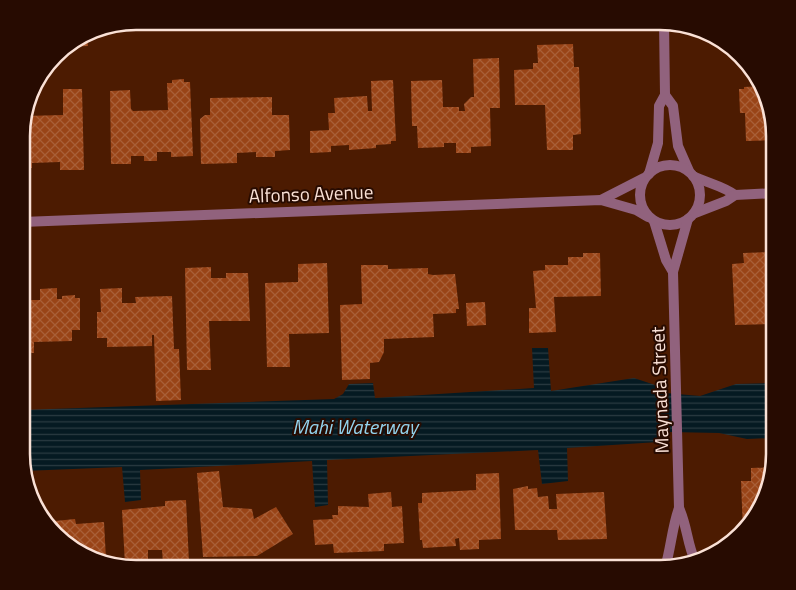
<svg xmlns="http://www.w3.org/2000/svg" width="796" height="590" font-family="'Titillium Web',sans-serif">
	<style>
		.water { fill: url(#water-rules) }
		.building { fill: url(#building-cross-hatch) }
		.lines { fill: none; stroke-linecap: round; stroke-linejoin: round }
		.minor { stroke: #91627d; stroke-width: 10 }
		.tertiary { stroke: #91627d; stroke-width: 10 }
		.labels { text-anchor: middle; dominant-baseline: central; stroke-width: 4; stroke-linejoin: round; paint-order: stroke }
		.street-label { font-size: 19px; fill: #fae1d6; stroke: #270b01 }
		.water-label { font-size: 20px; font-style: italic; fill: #92d3ed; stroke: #270b01 }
		.rim { fill: none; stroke: #fae1d6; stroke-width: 2.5 }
	</style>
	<defs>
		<pattern id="water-rules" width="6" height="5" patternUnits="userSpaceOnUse" patternTransform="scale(1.25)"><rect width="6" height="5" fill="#051a22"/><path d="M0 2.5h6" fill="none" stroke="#2a3b41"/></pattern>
		<pattern id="building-cross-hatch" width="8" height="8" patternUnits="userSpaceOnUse" patternTransform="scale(1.25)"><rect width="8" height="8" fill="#994417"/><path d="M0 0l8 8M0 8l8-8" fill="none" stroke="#a85f38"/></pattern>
	</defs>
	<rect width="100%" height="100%" fill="#4c1b01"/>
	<polygon class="water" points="532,348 548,348 551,391 634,378 658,386 666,393 700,396 736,384 775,383 774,438 747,439 719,433 669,432 658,442 567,448 568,481 542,484 538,450 327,460 328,505 315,507 312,461 140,470 141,500 125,502 122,467 24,471 22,462 22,410 334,399 343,394 349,384 373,383 375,398 534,388"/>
	<g class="building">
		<polygon points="581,22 582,28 543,29 543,23"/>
		<polygon points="87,34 88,46 65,47 85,35"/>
		<polygon points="573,44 574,67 579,67 581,134 573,135 573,150 547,150 545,105 515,105 514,70 533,69 533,63 538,63 537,45"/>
		<polygon points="499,58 500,108 490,108 491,146 471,147 471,153 456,153 456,143 444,143 444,147 418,148 417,126 412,126 411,81 442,80 443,107 459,107 459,111 465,111 464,104 471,97 474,97 473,59"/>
		<polygon points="184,79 184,82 190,82 193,156 171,157 171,152 157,152 157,161 144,161 144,156 131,156 131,164 111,164 110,91 130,90 131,109 133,111 168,110 167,83 172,83 172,80"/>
		<polygon points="393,80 396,141 391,141 391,144 376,145 376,148 349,150 349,145 331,146 331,152 310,153 310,131 329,130 328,113 335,113 334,98 367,96 368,111 372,111 371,81"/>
		<polygon points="763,86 775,140 746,141 745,113 740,113 739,89 744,89 744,87"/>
		<polygon points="63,89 82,89 84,170 60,170 60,162 32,163 32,168 22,168 24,116 63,115"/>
		<polygon points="272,97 272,115 289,115 290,150 275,151 275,157 256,157 256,152 237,153 237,163 201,164 200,119 205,115 210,115 210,98"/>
		<polygon points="772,252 772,256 775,256 775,324 735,325 732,264 744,263 743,253"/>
		<polygon points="583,253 600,253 601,296 554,297 556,332 529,333 529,308 536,308 533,271 545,270 545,265 568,265 568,257 583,257"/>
		<polygon points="327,263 329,333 289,334 290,367 267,367 265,283 298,282 298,264"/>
		<polygon points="361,265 388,265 388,269 428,268 428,274 433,275 455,274 459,309 456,309 456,313 433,314 434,337 384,339 384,352 379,362 370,363 370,379 342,380 340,305 362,304"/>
		<polygon points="211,267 211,278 226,278 226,273 248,273 250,321 209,321 211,370 187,370 185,268"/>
		<polygon points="57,288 57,299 62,299 62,296 75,295 75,298 80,298 80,330 72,330 72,341 34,342 34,353 22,353 22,290 31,289 31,300 40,300 40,289"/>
		<polygon points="122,288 122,303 136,303 135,297 172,296 174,349 179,349 181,400 156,401 154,335 152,335 152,346 107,347 107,338 97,338 97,312 101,312 100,289"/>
		<polygon points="485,302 486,325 467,326 466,303"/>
		<polygon points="772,467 746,529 743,532 741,481 751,481 751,468"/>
		<polygon points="219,471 223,507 252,509 254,519 276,507 293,534 257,556 203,557 197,473"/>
		<polygon points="499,473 501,539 479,540 479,549 460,550 459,538 455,539 456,546 423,548 422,540 420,540 418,503 422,503 422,493 476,490 476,474"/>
		<polygon points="528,486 528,489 537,488 538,497 548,496 549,509 557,509 556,494 604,492 607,539 558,540 557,530 515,530 513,489"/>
		<polygon points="391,492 392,507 402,506 404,543 384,544 384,551 334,553 333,544 315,545 313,520 333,519 332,515 338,515 338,506 369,507 368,494"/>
		<polygon points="186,500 189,562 163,563 162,550 148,550 148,564 125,565 122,510 165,506 165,501"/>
		<polygon points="75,519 76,524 104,522 106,559 61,540 49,525 55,525 55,521"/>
	</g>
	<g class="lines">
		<g class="minor">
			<path d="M 693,176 C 707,183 723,186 735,195"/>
			<polyline points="601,200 644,178"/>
			<polyline points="695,213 726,201 735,195 775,193"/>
			<polyline points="22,222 601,200 636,210 648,217"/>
		</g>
		<g class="tertiary">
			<polyline points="665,95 673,106 678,146 689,171"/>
			<circle cx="670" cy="195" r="30"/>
			<polyline points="649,174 658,143 659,106 665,95 664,22"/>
			<polyline points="654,221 666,260 673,272"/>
			<path d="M 679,508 C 687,525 687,543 695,561"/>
			<path d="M 665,568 C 671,548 672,527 679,508 L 673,272 L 688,219"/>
		</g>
	</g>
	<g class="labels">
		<g class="street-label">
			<text transform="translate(311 193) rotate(-2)">Alfonso Avenue</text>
			<text transform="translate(659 390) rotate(-92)">Maynada Street</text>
		</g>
		<g class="water-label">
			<text x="355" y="426">Mahi Waterway</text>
		</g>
	</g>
	<path d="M0 0H796V590H0ZM136 30H660A106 106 0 0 1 766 136V454A106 106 0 0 1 660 560H136A106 106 0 0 1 30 454V136A106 106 0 0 1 136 30Z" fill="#270b01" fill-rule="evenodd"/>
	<path class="rim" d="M136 30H660A106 106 0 0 1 766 136V454A106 106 0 0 1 660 560H136A106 106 0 0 1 30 454V136A106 106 0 0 1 136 30Z"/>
</svg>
